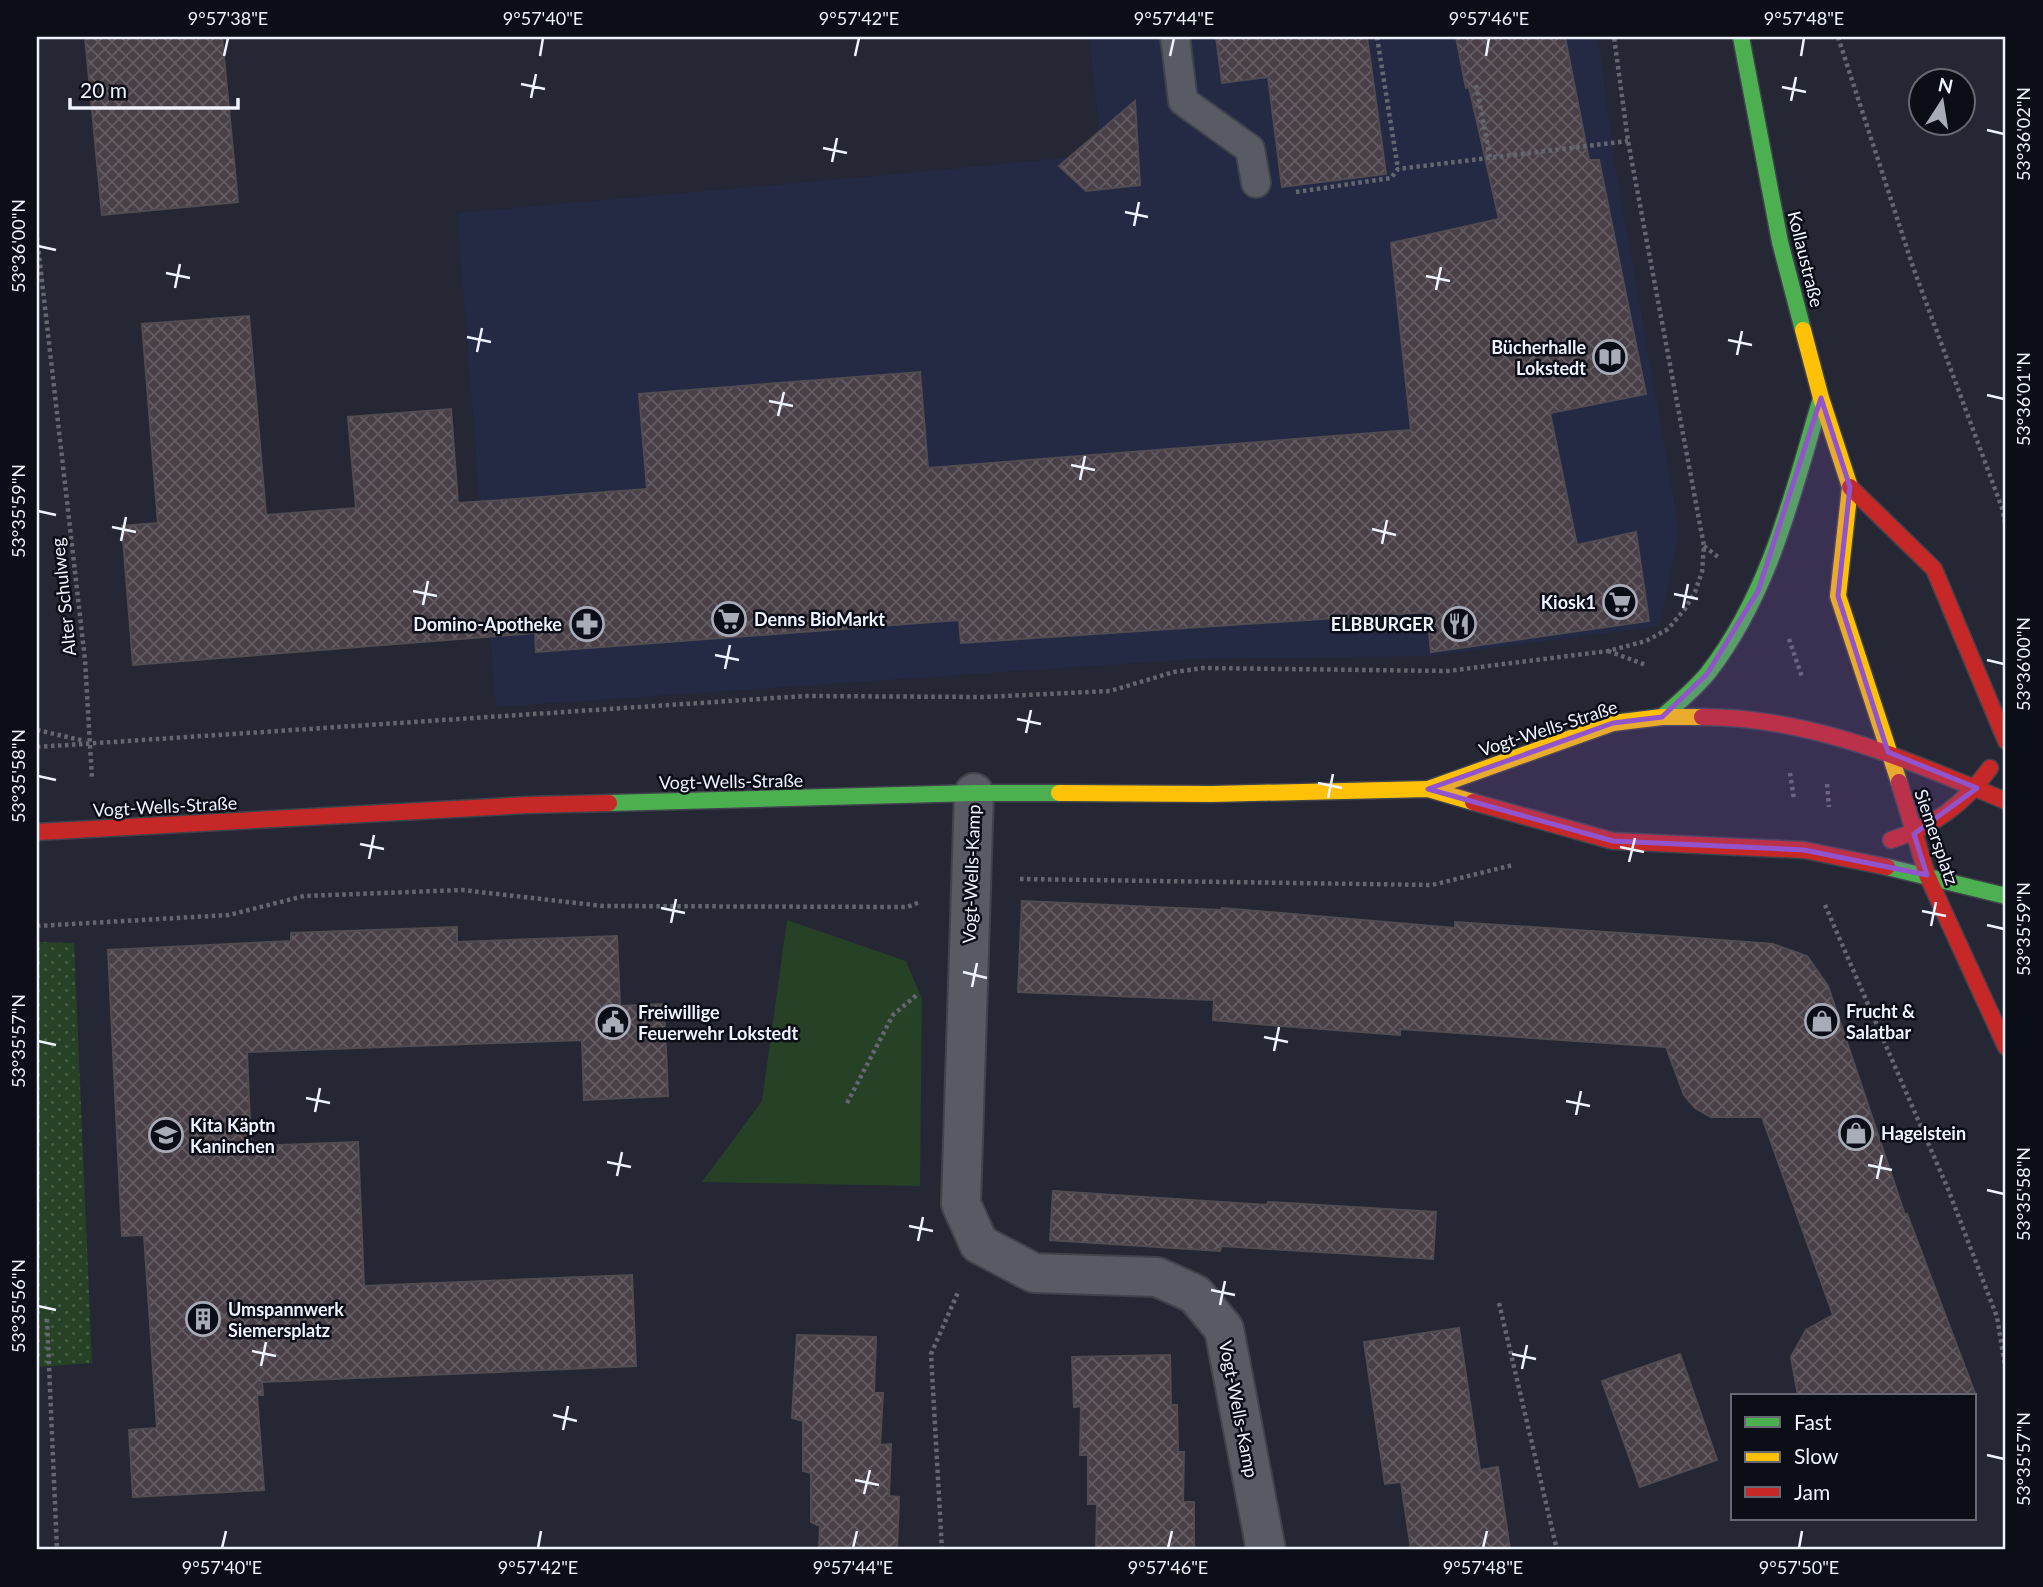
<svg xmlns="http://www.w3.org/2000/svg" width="2043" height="1587" font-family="Lato,sans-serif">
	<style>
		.built { fill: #242944 }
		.grass { fill: #264125 }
		.park { fill: url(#park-dots) }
		.building { fill: url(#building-cross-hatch); stroke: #514c51; stroke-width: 2 }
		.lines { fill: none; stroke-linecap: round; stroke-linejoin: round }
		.lane-casing { stroke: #40424c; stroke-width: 32 }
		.street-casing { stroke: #40424c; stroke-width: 42 }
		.fast-casing { stroke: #40424c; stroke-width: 19 }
		.slow-casing { stroke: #40424c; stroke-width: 19 }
		.jam-casing { stroke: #40424c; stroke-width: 19 }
		.path { stroke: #646670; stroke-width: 4.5; stroke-dasharray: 3.5 3.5; stroke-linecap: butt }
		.lane { stroke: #585a64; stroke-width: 28 }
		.street { stroke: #585a64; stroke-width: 38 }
		.fast { stroke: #4caf50; stroke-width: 16 }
		.slow { stroke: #ffc107; stroke-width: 16 }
		.jam { stroke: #c62828; stroke-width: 16 }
		.marked { fill: #9254cc; fill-opacity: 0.2; stroke: #9254cc; stroke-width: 5; stroke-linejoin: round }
		.ticks { fill: none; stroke: #eff2ff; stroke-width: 2.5 }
		.labels { text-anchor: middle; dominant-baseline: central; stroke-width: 5; stroke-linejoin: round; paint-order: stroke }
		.street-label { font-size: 18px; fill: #eff2ff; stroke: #0b0d17 }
		.poi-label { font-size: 18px; font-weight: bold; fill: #eff2ff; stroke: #0b0d17; text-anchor: start }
		.neatline { fill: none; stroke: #eff2ff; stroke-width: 2.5 }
		.ticks-label { font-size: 18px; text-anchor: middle; fill: #eff2ff }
	</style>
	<defs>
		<pattern id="park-dots" width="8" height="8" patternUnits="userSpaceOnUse" patternTransform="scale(1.75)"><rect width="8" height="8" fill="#264125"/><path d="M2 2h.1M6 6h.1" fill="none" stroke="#465d46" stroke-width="1.8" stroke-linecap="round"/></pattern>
		<pattern id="building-cross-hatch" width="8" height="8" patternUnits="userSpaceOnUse" patternTransform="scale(1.75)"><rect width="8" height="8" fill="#484046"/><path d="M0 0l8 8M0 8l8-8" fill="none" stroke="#635c62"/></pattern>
	</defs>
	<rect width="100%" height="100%" fill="#252734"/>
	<polygon class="built" points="1089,37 1598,37 1614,158 1679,530 1660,626 1432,656 1194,659 496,707 457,213 909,173 1102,154"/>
	<polygon class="grass" points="787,920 906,961 922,999 920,1186 702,1182 762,1101"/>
	<polygon class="park" points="37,942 74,943 92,1363 37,1367"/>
	<g class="building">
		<polygon points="85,37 222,37 238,202 102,215"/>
		<polygon points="1216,37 1367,37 1386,174 1282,187 1268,77 1222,83"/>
		<polygon points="1456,37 1565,37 1589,160 1599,160 1646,394 1550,413 1577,545 1636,532 1649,621 1431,652 1427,612 961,643 959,620 536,652 535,633 133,665 122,526 158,523 142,324 249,316 266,515 356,508 348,417 451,409 458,503 503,500 647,489 639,394 920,372 928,468 1411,430 1391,243 1499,219 1469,87 1466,88"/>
		<polygon points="1135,101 1140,185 1086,191 1059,166"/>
		<polygon points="1022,901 1221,910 1222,908 1455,928 1455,922 1681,937 1773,944 1807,956 1828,986 1905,1215 1907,1214 1976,1396 1798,1396 1791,1357 1806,1330 1833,1315 1762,1117 1711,1117 1695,1108 1684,1095 1666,1047 1400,1029 1400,1035 1282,1026 1213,1020 1214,1000 1018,992"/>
		<polygon points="457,927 457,942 617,936 620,1006 664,1004 668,1096 584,1100 582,1040 247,1052 251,1146 358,1142 364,1286 632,1275 636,1366 262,1382 263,1395 257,1395 264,1490 133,1497 129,1430 157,1428 144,1235 122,1236 108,950 291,941 291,933"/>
		<polygon points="1053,1191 1267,1205 1268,1202 1436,1212 1433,1259 1221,1246 1220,1251 1050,1240"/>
		<polygon points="1459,1328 1480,1470 1498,1467 1510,1550 1411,1550 1401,1482 1385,1484 1364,1342"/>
		<polygon points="797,1335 876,1337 874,1393 883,1393 880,1445 891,1444 889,1496 899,1497 897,1550 819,1550 820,1526 811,1522 811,1473 803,1471 803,1421 792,1418"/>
		<polygon points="1680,1354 1717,1460 1640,1487 1602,1381"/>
		<polygon points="1170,1355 1171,1405 1177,1405 1178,1452 1184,1452 1183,1502 1194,1502 1194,1550 1096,1550 1097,1504 1088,1504 1088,1455 1080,1455 1081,1406 1074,1407 1072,1357"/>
	</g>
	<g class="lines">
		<g class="lane-casing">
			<polyline id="lane" points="1175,37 1183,101 1250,149 1256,183"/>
		</g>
		<g class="street-casing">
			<polyline id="street" points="974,793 961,1204 979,1244 1034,1273 1157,1277 1195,1294 1224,1329 1266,1550"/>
		</g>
		<g class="fast-casing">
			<g id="fast">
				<polyline points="1741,37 1780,242 1803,330"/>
				<path d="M 1662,717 C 1678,703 1695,689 1708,673 C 1770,593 1793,493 1821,398"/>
				<polyline points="609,803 974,793 1059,793"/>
				<polyline points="1887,867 2006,896"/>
			</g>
		</g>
		<g class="slow-casing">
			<g id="slow">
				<polyline points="1803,330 1821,398 1850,487 1838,596 1899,782"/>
				<polyline points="1428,789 1613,723 1662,717 1702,717"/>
				<polyline points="1059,793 1212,794 1428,789 1473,802"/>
			</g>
		</g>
		<g class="jam-casing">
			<g id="jam">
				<polyline points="1850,487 1934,569 2006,741"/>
				<path d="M 1702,717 C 1811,717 1907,760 2006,801"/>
				<polyline points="1899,782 1927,875 2006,1047"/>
				<polyline points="1473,802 1613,841 1804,850 1887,867"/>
				<polyline points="37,832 527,805 609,803"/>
				<path d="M 1891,840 C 1933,827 1964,804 1990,768"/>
			</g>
		</g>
		<g class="path">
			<polyline points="1377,37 1398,169"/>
			<polyline points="1838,37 1913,267 2002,508 2006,528"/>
			<polyline points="1476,85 1490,157"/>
			<polyline points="1296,192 1391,178 1398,169 1628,141"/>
			<polyline points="37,237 85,660 92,779"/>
			<polyline points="1704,546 1718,557"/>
			<polyline points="1789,639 1802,677"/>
			<polyline points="1608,651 1646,665"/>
			<polyline points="37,730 85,741"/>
			<polyline points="37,747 805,696 983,697 1110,691 1174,672 1203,668 1448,671 1608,651 1646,641 1668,629 1685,609 1695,592 1702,572 1704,546 1628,141 1614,37"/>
			<polyline points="1790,773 1794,799"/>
			<polyline points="1827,784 1829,807"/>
			<polyline points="1020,879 1432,885 1513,865"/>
			<polyline points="1825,905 1948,1189 1997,1317 2006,1372"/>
			<polyline points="37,926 229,915 304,896 462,890 603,906 907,907 920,902"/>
			<polyline points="847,1103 893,1015 918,994"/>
			<polyline points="1499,1303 1557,1550"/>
			<polyline points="47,1319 57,1550"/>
			<polyline points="942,1550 931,1354 959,1290"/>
		</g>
		<use href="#lane" class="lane"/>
		<use href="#street" class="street"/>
		<use href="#fast" class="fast"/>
		<use href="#slow" class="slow"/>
		<use href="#jam" class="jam"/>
	</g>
	<path class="marked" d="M 1821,398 L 1850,487 L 1838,596 L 1888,752 L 1977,788 L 1914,834 L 1927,875 L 1804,850 L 1613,841 L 1428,789 L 1613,723 L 1662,717 L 1707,674 L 1758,591 Z"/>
	<path class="ticks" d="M 224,56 L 228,38M 540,56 L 543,38M 855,56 L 859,38M 1170,56 L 1174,38M 1486,56 L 1489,38M 1801,56 L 1804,38M 521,84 L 545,89M 1782,87 L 1806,92M 531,98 L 536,74M 1791,101 L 1796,77M 1987,130 L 2004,134M 823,148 L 847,153M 832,162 L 837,138M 1125,212 L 1148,217M 1134,226 L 1139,202M 38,246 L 56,250M 166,273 L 190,278M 1426,276 L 1450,281M 175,288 L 180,264M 1436,290 L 1441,267M 467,337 L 491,342M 1728,340 L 1752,345M 477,352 L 482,328M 1737,355 L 1742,331M 1987,395 L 2004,399M 769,401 L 793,406M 778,416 L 784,392M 1071,465 L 1095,470M 1080,480 L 1085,456M 38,511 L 56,515M 112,527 L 136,532M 1372,529 L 1396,535M 121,541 L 126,517M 1382,544 L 1387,520M 413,591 L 437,596M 1674,594 L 1698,599M 423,605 L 428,581M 1683,608 L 1688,584M 715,655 L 739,660M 1987,660 L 2004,664M 725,669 L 730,645M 1017,719 L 1041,724M 1026,733 L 1031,710M 38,776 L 56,780M 1318,783 L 1342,788M 1328,798 L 1333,774M 360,844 L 384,849M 1620,847 L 1644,852M 369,859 L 374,835M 1629,862 L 1635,838M 661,908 L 685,913M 1922,911 L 1946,916M 671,923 L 676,899M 1987,925 L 2004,929M 1931,926 L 1936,902M 963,972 L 987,978M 972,987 L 977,963M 1264,1037 L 1288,1042M 38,1041 L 56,1045M 1274,1051 L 1279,1027M 306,1098 L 330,1103M 1566,1101 L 1590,1106M 315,1112 L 320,1088M 1576,1115 L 1581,1091M 607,1162 L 631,1167M 1868,1165 L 1892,1170M 617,1176 L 622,1152M 1877,1179 L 1882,1155M 1987,1190 L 2004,1194M 909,1226 L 933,1231M 918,1241 L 923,1217M 1211,1290 L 1235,1295M 1220,1305 L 1225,1281M 38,1306 L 56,1310M 252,1351 L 276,1356M 1512,1354 L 1536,1359M 261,1366 L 266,1342M 1522,1369 L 1527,1345M 553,1415 L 577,1421M 563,1430 L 568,1406M 1987,1455 L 2004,1459M 855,1480 L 879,1485M 864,1494 L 870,1470M 222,1548 L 226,1531M 538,1548 L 541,1531M 853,1548 L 857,1531M 1168,1548 L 1172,1531M 1483,1548 L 1487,1531M 1799,1548 L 1802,1531"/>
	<defs>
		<g id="library-ring" transform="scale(1.75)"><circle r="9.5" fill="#0b0d17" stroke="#a8abb8" stroke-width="1.5"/><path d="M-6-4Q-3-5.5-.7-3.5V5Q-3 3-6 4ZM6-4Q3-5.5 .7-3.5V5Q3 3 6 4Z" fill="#a8abb8"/></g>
		<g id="supermarket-ring" transform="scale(1.75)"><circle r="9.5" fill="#0b0d17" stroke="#a8abb8" stroke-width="1.5"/><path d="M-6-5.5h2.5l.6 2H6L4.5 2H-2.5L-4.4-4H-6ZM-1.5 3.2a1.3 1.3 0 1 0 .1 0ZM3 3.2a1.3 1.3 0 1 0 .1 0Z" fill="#a8abb8"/></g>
		<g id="pharmacy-ring" transform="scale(1.75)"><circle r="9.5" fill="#0b0d17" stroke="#a8abb8" stroke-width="1.5"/><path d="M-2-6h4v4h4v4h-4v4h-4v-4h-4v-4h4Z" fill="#a8abb8"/></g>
		<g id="restaurant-ring" transform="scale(1.75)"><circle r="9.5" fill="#0b0d17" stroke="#a8abb8" stroke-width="1.5"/><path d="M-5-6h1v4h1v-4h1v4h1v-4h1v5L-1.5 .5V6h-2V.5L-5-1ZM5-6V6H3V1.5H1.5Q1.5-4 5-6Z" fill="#a8abb8"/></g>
		<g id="shop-ring" transform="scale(1.75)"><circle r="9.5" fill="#0b0d17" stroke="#a8abb8" stroke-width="1.5"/><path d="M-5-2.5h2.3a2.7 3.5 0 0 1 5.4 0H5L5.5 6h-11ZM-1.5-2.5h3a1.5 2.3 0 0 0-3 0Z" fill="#a8abb8"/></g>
		<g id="civic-ring" transform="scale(1.75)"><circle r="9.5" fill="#0b0d17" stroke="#a8abb8" stroke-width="1.5"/><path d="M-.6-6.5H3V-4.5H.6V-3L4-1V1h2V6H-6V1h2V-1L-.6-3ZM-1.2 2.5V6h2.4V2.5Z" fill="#a8abb8"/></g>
		<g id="school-ring" transform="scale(1.75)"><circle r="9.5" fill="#0b0d17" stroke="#a8abb8" stroke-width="1.5"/><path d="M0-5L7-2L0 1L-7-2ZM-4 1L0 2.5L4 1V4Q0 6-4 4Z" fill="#a8abb8"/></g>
		<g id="building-ring" transform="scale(1.75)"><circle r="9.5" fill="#0b0d17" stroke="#a8abb8" stroke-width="1.5"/><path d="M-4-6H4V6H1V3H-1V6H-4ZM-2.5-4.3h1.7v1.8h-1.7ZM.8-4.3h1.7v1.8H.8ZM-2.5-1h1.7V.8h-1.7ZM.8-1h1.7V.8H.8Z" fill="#a8abb8"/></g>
	</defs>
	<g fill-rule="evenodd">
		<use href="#library-ring" x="1610" y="357"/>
		<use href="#supermarket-ring" x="1620" y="602"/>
		<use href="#supermarket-ring" x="729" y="619"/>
		<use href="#pharmacy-ring" x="587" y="624"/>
		<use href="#restaurant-ring" x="1459" y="624"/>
		<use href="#shop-ring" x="1822" y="1021"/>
		<use href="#civic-ring" x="613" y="1022"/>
		<use href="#shop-ring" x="1856" y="1133"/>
		<use href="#school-ring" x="166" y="1135"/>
		<use href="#building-ring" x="203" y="1319"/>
	</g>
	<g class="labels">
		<g class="street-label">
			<text transform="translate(1806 259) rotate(76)">Kollaustraße</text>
			<text transform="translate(63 597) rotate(-96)">Alter Schulweg</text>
			<text transform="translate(1548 728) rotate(-18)">Vogt-Wells-Straße</text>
			<text transform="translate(731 781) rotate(-1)">Vogt-Wells-Straße</text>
			<text transform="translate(165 806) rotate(-3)">Vogt-Wells-Straße</text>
			<text transform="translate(1937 837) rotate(71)">Siemersplatz</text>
			<text transform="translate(971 874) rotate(-88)">Vogt-Wells-Kamp</text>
			<text transform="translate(1239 1409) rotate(79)">Vogt-Wells-Kamp</text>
		</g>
		<g class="poi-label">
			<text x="1586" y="347" text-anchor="end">Bücherhalle<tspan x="1586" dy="21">Lokstedt</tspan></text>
			<text x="1596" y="602" text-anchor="end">Kiosk1</text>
			<text x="754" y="619">Denns BioMarkt</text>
			<text x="562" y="624" text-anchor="end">Domino-Apotheke</text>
			<text x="1434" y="624" text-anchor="end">ELBBURGER</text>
			<text x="1846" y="1011">Frucht &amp;<tspan x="1846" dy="21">Salatbar</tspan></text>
			<text x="638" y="1012">Freiwillige<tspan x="638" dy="21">Feuerwehr Lokstedt</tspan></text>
			<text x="190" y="1125">Kita Käptn<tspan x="190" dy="21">Kaninchen</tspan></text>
			<text x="1881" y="1133">Hagelstein</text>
			<text x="228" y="1309">Umspannwerk<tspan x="228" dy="21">Siemersplatz</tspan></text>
		</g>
	</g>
	<rect width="2043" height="1587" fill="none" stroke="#0b0d17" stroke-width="77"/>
	<rect x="1731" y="1394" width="245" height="126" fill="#0b0d17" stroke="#666974" stroke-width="2"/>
	<rect x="1745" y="1417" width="35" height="10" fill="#4caf50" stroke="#666974" stroke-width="2"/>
	<text x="1794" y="1430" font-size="21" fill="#eff2ff">Fast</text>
	<rect x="1745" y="1452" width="35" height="10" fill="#ffc107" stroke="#666974" stroke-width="2"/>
	<text x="1794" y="1464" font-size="21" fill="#eff2ff">Slow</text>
	<rect x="1745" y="1487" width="35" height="10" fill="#c62828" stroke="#666974" stroke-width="2"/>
	<text x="1794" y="1500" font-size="21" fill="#eff2ff">Jam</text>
	<g transform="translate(1942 102) rotate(12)"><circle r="33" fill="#0b0d17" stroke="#666974" stroke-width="2"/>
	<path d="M0-5L12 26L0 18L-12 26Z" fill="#a8abb8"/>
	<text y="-10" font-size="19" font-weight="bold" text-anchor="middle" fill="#eff2ff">N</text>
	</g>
	<path d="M70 98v10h168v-10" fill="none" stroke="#eff2ff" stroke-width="3.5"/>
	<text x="80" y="98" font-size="21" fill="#eff2ff" stroke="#0b0d17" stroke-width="5" paint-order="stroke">20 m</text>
	<rect x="38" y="38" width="1966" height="1510" class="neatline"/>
	<g class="ticks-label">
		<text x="228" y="25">9°57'38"E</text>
		<text x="543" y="25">9°57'40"E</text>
		<text x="859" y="25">9°57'42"E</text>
		<text x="1174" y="25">9°57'44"E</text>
		<text x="1489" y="25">9°57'46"E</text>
		<text x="1804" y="25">9°57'48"E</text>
		<text transform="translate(2024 134) rotate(-90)" y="6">53°36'02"N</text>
		<text transform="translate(19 246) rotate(-90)" y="6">53°36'00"N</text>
		<text transform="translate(2024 399) rotate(-90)" y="6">53°36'01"N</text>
		<text transform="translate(19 511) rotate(-90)" y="6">53°35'59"N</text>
		<text transform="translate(2024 664) rotate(-90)" y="6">53°36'00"N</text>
		<text transform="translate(19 776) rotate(-90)" y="6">53°35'58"N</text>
		<text transform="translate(2024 929) rotate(-90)" y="6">53°35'59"N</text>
		<text transform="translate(19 1041) rotate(-90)" y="6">53°35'57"N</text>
		<text transform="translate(2024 1194) rotate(-90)" y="6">53°35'58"N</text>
		<text transform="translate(19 1306) rotate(-90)" y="6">53°35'56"N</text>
		<text transform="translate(2024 1459) rotate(-90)" y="6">53°35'57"N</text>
		<text x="222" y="1574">9°57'40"E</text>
		<text x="538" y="1574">9°57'42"E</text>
		<text x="853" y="1574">9°57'44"E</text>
		<text x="1168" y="1574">9°57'46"E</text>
		<text x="1483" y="1574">9°57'48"E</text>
		<text x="1799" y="1574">9°57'50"E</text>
	</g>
</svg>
